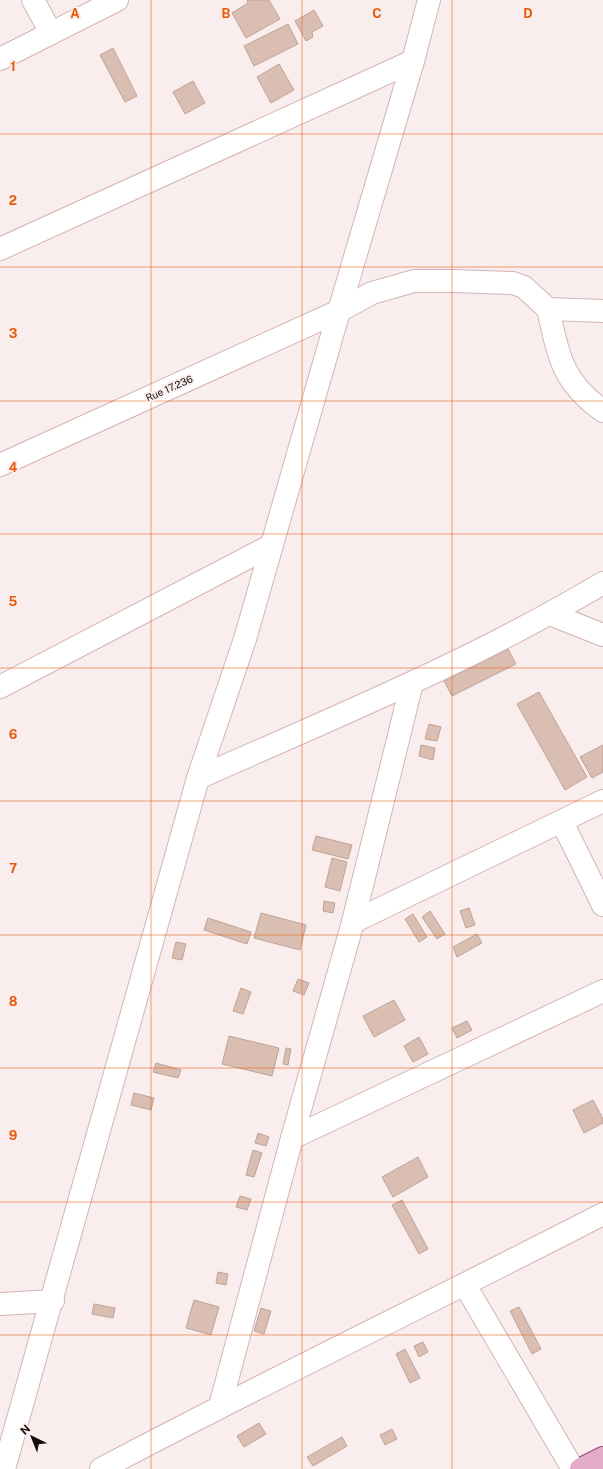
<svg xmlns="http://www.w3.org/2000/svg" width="603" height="1469" font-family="'Public Sans',sans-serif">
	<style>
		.building { fill: #dbbeb2; stroke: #bfa397 }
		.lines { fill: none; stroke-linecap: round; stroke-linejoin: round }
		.minor-casing { stroke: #d4b4b5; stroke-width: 24 }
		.major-casing { stroke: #924f72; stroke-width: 24 }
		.minor { stroke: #fff; stroke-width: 22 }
		.major { stroke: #e5abcb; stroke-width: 22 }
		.grid { fill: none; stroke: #e8590c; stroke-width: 1; stroke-opacity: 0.55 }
		.labels { text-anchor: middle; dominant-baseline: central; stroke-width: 4; stroke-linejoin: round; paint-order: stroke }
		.street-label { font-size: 10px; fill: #170c0d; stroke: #faeded }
		.grid-label { font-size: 13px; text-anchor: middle; font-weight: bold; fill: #e8590c; stroke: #faeded; stroke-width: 4; stroke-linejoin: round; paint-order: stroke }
	</style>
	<rect width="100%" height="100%" fill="#faeded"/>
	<g class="building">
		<polygon points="247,0 269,0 280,19 246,38 232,13 248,3"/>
		<polygon points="314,10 323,26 312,32 313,37 306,41 295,21"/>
		<polygon points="288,24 298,44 254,66 244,46"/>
		<polygon points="113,48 137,96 125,102 100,55"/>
		<polygon points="279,64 294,90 271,103 257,77"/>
		<polygon points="193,81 205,103 185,114 173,92"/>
		<polygon points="508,649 516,664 452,696 444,681"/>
		<polygon points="539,692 587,777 565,790 517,704"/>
		<polygon points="429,724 441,727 437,741 425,739"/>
		<polygon points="421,745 435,748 433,760 419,756"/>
		<polygon points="603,745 603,772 592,778 580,757"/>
		<polygon points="316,836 352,845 348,859 312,850"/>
		<polygon points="332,858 347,862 340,891 325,887"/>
		<polygon points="324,901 335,903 333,913 323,911"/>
		<polygon points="469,908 475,925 466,928 460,911"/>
		<polygon points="430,911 445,934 437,939 422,917"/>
		<polygon points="261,913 306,925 300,950 254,938"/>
		<polygon points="413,914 427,937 419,942 405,919"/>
		<polygon points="208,918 251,932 247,944 204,930"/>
		<polygon points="477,934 482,943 457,957 453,947"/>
		<polygon points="176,942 186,944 182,960 172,958"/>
		<polygon points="298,979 309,983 304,995 293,991"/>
		<polygon points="241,988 251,992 243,1014 233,1011"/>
		<polygon points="394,1000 405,1020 374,1037 363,1016"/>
		<polygon points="467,1021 472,1030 457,1038 452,1028"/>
		<polygon points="229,1036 279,1048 272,1076 222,1064"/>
		<polygon points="419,1037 428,1054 413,1062 404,1046"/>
		<polygon points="286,1048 291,1049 288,1065 283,1064"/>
		<polygon points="156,1063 181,1070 178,1078 153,1072"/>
		<polygon points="134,1093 154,1098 151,1110 131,1105"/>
		<polygon points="593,1100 603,1119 603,1123 584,1133 573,1110"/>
		<polygon points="258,1133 269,1137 266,1146 255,1143"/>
		<polygon points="253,1150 262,1153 254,1177 246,1175"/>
		<polygon points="418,1157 428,1177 393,1197 382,1177"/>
		<polygon points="240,1196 251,1199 247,1210 236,1207"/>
		<polygon points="402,1200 428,1249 419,1254 392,1205"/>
		<polygon points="218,1272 228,1274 226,1285 216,1283"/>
		<polygon points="194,1300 219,1307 211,1335 186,1328"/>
		<polygon points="94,1304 115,1308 113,1318 92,1314"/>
		<polygon points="519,1307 541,1349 532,1354 510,1311"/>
		<polygon points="261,1308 271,1311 264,1334 254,1331"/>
		<polygon points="423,1342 428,1352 419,1357 414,1346"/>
		<polygon points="405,1349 420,1378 410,1383 396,1354"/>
		<polygon points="259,1423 266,1434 244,1447 237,1436"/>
		<polygon points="392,1429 397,1439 385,1445 380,1435"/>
		<polygon points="342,1437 347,1446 313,1466 307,1457"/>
	</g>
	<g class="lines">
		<g class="minor-casing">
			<g id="minor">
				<polyline points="33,0 51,33"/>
				<polyline points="0,59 117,0"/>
				<polyline points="0,249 413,61"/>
				<path d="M 548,309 C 559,356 561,381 603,411"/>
				<polyline points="0,465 339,311 372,293 414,281 454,281 513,283 524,287 548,309 603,311"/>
				<polyline points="550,614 603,635"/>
				<polyline points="0,687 272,545"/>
				<path d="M 198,778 C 335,717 474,660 603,583"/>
				<polyline points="562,822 603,905"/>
				<polyline points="353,922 603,801"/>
				<polyline points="292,1138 603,991"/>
				<polyline points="465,1285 573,1469"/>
				<polyline points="0,1304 53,1301"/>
				<polyline points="220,1406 292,1138 353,922 412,683"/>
				<polyline points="4,1469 198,778 245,639 339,311 413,61 429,0"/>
				<path d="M 101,1469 C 267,1381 436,1300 603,1214"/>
			</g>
		</g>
		<g class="major-casing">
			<polyline id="major" points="581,1469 603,1458"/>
		</g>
		<use href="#minor" class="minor"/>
		<use href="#major" class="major"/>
	</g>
	<path class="grid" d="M 151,0 L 151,1469M 302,0 L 302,1469M 452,0 L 452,1469M 0,134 L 603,134M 0,267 L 603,267M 0,401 L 603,401M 0,534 L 603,534M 0,668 L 603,668M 0,801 L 603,801M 0,935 L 603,935M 0,1068 L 603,1068M 0,1202 L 603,1202M 0,1335 L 603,1335"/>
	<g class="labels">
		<g class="street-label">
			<text transform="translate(169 388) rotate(-24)">Rue 17.236</text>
		</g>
	</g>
	<g class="grid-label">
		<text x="75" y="18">A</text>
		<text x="226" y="18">B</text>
		<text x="377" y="18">C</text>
		<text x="528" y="18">D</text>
		<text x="13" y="71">1</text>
		<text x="13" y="205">2</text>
		<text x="13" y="338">3</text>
		<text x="13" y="472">4</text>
		<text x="13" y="606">5</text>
		<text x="13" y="739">6</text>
		<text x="13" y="873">7</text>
		<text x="13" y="1006">8</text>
		<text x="13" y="1140">9</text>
	</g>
	<g transform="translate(32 1437) rotate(317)" stroke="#faeded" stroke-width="3" paint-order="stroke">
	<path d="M0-3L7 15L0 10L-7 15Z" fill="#170c0d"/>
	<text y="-6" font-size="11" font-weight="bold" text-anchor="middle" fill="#170c0d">N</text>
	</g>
</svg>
